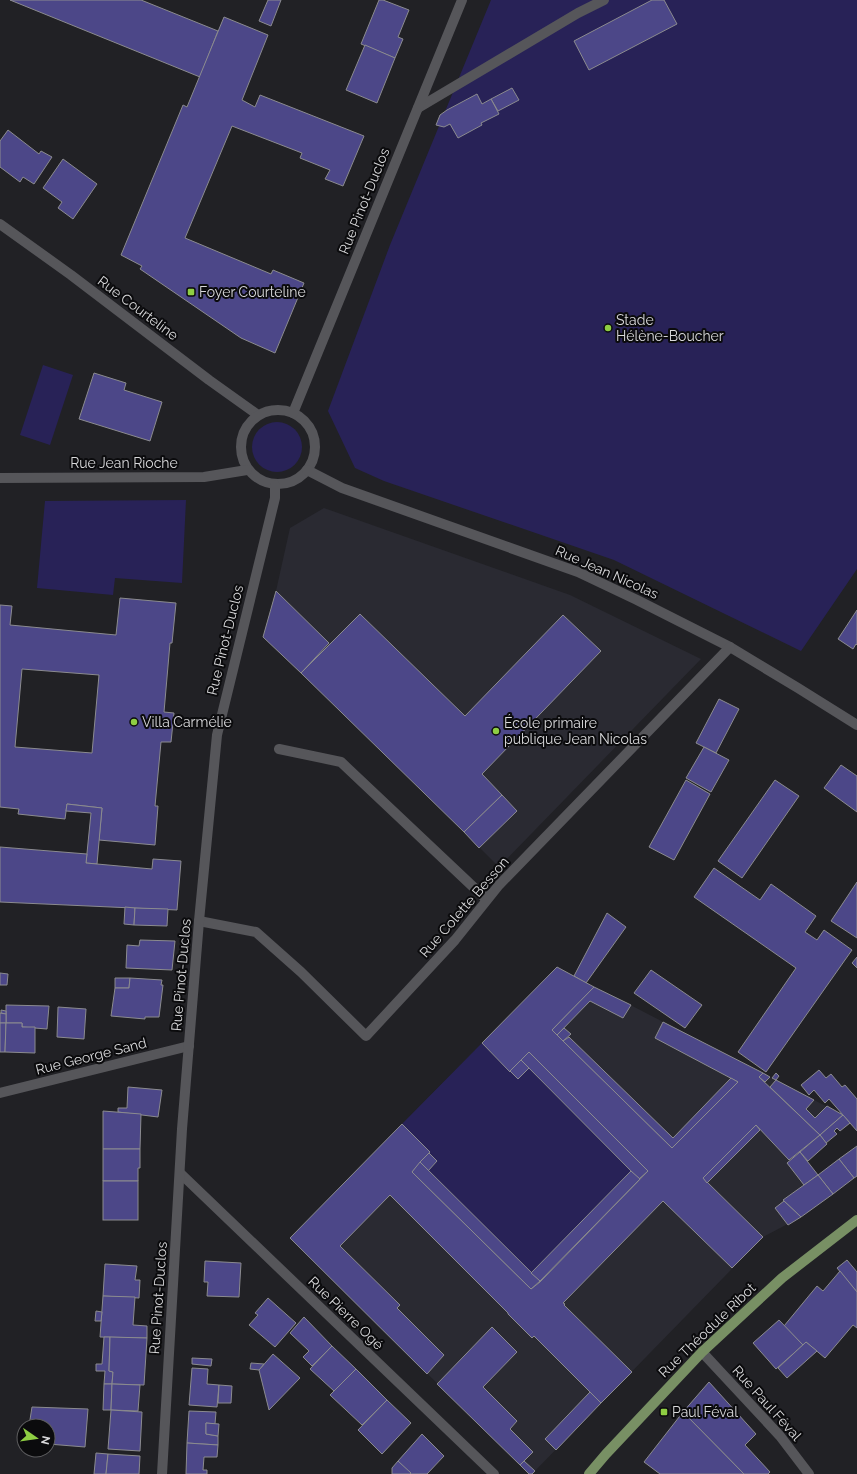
<svg xmlns="http://www.w3.org/2000/svg" width="857" height="1474" font-family="Raleway,sans-serif">
	<style>
		.built { fill: #2a2a32 }
		.green { fill: #282257 }
		.building { fill: #4c4788; stroke: #8b8b8f; fill-rule: evenodd }
		.lines { fill: none; stroke-linecap: round; stroke-linejoin: round }
		.minor { stroke: #56565a; stroke-width: 10 }
		.major { stroke: #789064; stroke-width: 10 }
		.poi-dot { fill: #8ece43; stroke: #0b0b0d; stroke-width: 1.5 }
		.labels { text-anchor: middle; dominant-baseline: central; stroke-width: 4; stroke-linejoin: round; paint-order: stroke }
		.street-label { font-size: 14px; fill: #d9d9db; stroke: #0b0b0d }
		.poi-label { font-size: 14px; fill: #d9d9db; stroke: #0b0b0d; text-anchor: start }
	</style>
	<rect width="100%" height="100%" fill="#212125"/>
	<g class="built">
		<polygon points="324,508 570,595 701,659 499,867 421,789 263,637 276,591 290,528"/>
		<polygon points="557,967 843,1115 800,1152 818,1175 783,1200 801,1217 763,1237 532,1474 529,1474 290,1238"/>
	</g>
	<g class="green">
		<polygon points="491,0 857,0 857,569 801,651 614,560 384,481 355,468 328,411 390,245"/>
		<polygon points="43,365 73,375 50,445 20,435"/>
		<circle cx="277" cy="447" r="25"/>
		<polygon points="186,500 182,583 115,578 113,595 37,588 45,501"/>
		<polygon points="482,1043 518,1079 529,1068 631,1171 531,1273 428,1171 437,1161 429,1153 430,1152 402,1124"/>
	</g>
	<g class="building">
		<polygon points="10,0 141,0 218,31 200,77"/>
		<polygon points="268,0 281,0 271,26 259,21"/>
		<polygon points="379,0 383,0 409,10 398,37 403,39 395,58 361,44"/>
		<polygon points="652,0 664,0 677,24 589,70 574,41"/>
		<polygon points="224,17 268,35 242,100 255,107 260,95 364,136 343,186 325,179 330,170 300,158 302,153 232,126 185,238 271,274 273,270 304,283 275,353 241,338 140,269 142,266 121,255 183,105 187,107"/>
		<polygon points="365,45 395,58 377,103 346,90"/>
		<polygon points="512,88 519,100 498,111 491,99"/>
		<polygon points="477,94 482,104 491,99 499,114 481,123 482,125 458,138 450,124 444,127 436,125 440,115 447,110"/>
		<polygon points="8,130 39,154 41,151 52,157 34,184 23,177 20,182 0,167 0,141"/>
		<polygon points="63,159 97,184 73,219 58,208 62,202 43,188"/>
		<polygon points="94,373 126,383 124,390 162,402 150,441 79,419"/>
		<polygon points="276,591 329,643 301,673 263,637"/>
		<path d="M 120,598 L 176,603 L 172,643 L 170,643 L 164,712 L 174,713 L 171,742 L 161,742 L 155,806 L 158,806 L 155,845 L 99,840 L 102,808 L 67,804 L 65,819 L 18,814 L 19,809 L 0,807 L 0,605 L 12,606 L 10,625 L 116,635 ZM 22,669 L 99,675 L 92,753 L 15,747 Z"/>
		<polygon points="857,610 857,645 856,644 853,649 838,639"/>
		<polygon points="360,614 465,716 563,615 601,651 482,774 502,795 464,832 301,673"/>
		<polygon points="719,699 739,709 716,753 696,743"/>
		<polygon points="704,747 729,760 711,792 686,778"/>
		<polygon points="841,765 857,776 857,812 824,788"/>
		<polygon points="686,780 710,794 674,860 649,847"/>
		<polygon points="775,780 799,796 742,878 718,861"/>
		<polygon points="502,795 517,811 479,848 464,832"/>
		<polygon points="67,804 102,808 97,864 86,863 91,813 66,811"/>
		<polygon points="0,847 87,854 86,863 152,869 153,859 181,861 177,910 0,902"/>
		<polygon points="714,868 760,900 771,884 816,916 805,932 817,940 824,930 852,950 766,1072 738,1052 796,968 694,897"/>
		<polygon points="857,882 857,938 831,921"/>
		<polygon points="125,907 135,908 134,925 124,924"/>
		<polygon points="135,908 168,909 167,926 134,925"/>
		<polygon points="607,913 626,927 586,983 574,976"/>
		<polygon points="140,940 175,941 172,970 126,968 127,945 139,946"/>
		<polygon points="857,957 857,968 852,963"/>
		<polygon points="557,967 594,987 552,1030 672,1148 738,1082 655,1038 663,1022 763,1073 759,1077 820,1135 789,1160 756,1125 703,1178 763,1237 732,1268 663,1201 563,1303 565,1304 564,1305 632,1372 601,1403 534,1336 532,1338 508,1314 508,1313 390,1195 340,1246 400,1305 397,1308 444,1355 427,1374 290,1238 402,1124 430,1152 412,1172 531,1289 540,1282 648,1171 529,1052 510,1072 482,1043"/>
		<polygon points="651,970 702,1005 685,1028 634,993"/>
		<polygon points="0,973 8,974 7,985 0,985"/>
		<polygon points="115,978 130,978 129,988 115,988"/>
		<polygon points="130,978 162,980 161,985 163,985 159,1017 145,1017 145,1019 111,1016 115,988 129,988"/>
		<polygon points="594,987 631,1005 623,1018 590,1001 557,1035 552,1030"/>
		<polygon points="6,1005 49,1006 47,1029 22,1027 22,1023 6,1023"/>
		<polygon points="58,1007 86,1009 84,1039 57,1037"/>
		<polygon points="1,1010 6,1011 6,1014 1,1013"/>
		<polygon points="0,1013 6,1014 6,1023 0,1023"/>
		<polygon points="0,1023 6,1023 5,1052 0,1052"/>
		<polygon points="6,1023 22,1023 22,1027 35,1027 35,1053 5,1052"/>
		<polygon points="564,1028 571,1034 563,1041 557,1035"/>
		<polygon points="569,1037 673,1138 731,1078 738,1082 672,1148 563,1041"/>
		<polygon points="529,1052 648,1171 639,1179 521,1060"/>
		<polygon points="521,1060 529,1068 518,1079 510,1071"/>
		<polygon points="819,1070 826,1078 831,1074 842,1087 845,1085 857,1099 857,1131 829,1099 825,1103 814,1090 809,1095 801,1085"/>
		<polygon points="763,1073 770,1077 765,1082 759,1077"/>
		<polygon points="776,1073 779,1076 776,1080 772,1078"/>
		<polygon points="776,1080 814,1100 806,1109 815,1118 827,1106 843,1115 820,1135 770,1087"/>
		<polygon points="128,1087 162,1090 158,1117 118,1112 118,1108 127,1108"/>
		<polygon points="103,1111 141,1114 140,1149 103,1149"/>
		<polygon points="843,1115 850,1123 840,1131 837,1128 834,1131 837,1134 826,1143 820,1135"/>
		<polygon points="756,1125 760,1130 707,1183 703,1178"/>
		<polygon points="820,1135 827,1144 808,1161 800,1152"/>
		<polygon points="857,1146 857,1176 854,1178 839,1159"/>
		<polygon points="103,1149 140,1149 140,1168 138,1168 138,1181 103,1181"/>
		<polygon points="800,1152 818,1175 804,1185 787,1163"/>
		<polygon points="429,1153 437,1161 428,1171 420,1162"/>
		<polygon points="839,1159 854,1178 833,1194 818,1175"/>
		<polygon points="420,1162 540,1281 531,1289 412,1172"/>
		<polygon points="631,1171 640,1179 540,1281 531,1273"/>
		<polygon points="818,1175 833,1194 801,1217 783,1200"/>
		<rect x="103" y="1181" width="35" height="39"/>
		<polygon points="784,1201 801,1217 788,1225 775,1208"/>
		<polygon points="847,1260 857,1272 857,1292 837,1268"/>
		<polygon points="205,1261 241,1263 239,1297 207,1296 208,1282 204,1282"/>
		<polygon points="105,1264 137,1266 135,1280 140,1280 139,1298 103,1296"/>
		<polygon points="840,1271 857,1292 857,1328 853,1325 825,1358 806,1342 803,1345 784,1326 817,1286 823,1291"/>
		<polygon points="103,1296 135,1297 133,1325 147,1326 147,1338 100,1337"/>
		<polygon points="268,1298 296,1323 275,1347 249,1325 258,1315 255,1313"/>
		<polygon points="96,1311 102,1312 101,1321 95,1321"/>
		<polygon points="304,1317 332,1346 312,1366 303,1357 309,1351 290,1333"/>
		<polygon points="779,1320 803,1345 776,1369 753,1343"/>
		<polygon points="492,1327 517,1352 483,1387 517,1421 510,1429 533,1452 520,1465 437,1384"/>
		<polygon points="104,1337 110,1337 109,1371 113,1372 112,1384 104,1384 105,1371 96,1371 96,1364 102,1364"/>
		<polygon points="110,1337 147,1338 144,1385 112,1384 113,1372 109,1371"/>
		<polygon points="806,1342 817,1351 787,1378 778,1368"/>
		<polygon points="332,1346 356,1369 334,1391 310,1369"/>
		<polygon points="273,1354 300,1378 269,1410 259,1370"/>
		<polygon points="192,1358 212,1359 211,1366 192,1364"/>
		<polygon points="251,1363 264,1364 259,1370 250,1369"/>
		<polygon points="192,1368 208,1369 207,1384 219,1385 217,1407 189,1405"/>
		<polygon points="356,1369 387,1400 362,1425 330,1395"/>
		<polygon points="709,1382 756,1434 745,1445 770,1472 768,1474 744,1474 683,1412"/>
		<polygon points="104,1384 112,1384 111,1410 103,1410"/>
		<polygon points="112,1384 140,1385 138,1411 111,1410"/>
		<polygon points="219,1385 232,1386 231,1403 218,1403"/>
		<polygon points="590,1392 601,1403 556,1450 545,1439"/>
		<polygon points="387,1400 411,1423 382,1454 358,1430"/>
		<polygon points="32,1407 88,1409 85,1447 48,1444 48,1426 29,1426"/>
		<polygon points="111,1410 142,1412 140,1451 108,1449"/>
		<polygon points="189,1411 216,1412 215,1424 206,1423 206,1434 218,1436 218,1445 187,1443"/>
		<polygon points="683,1412 744,1474 660,1474 644,1462"/>
		<polygon points="206,1423 219,1424 218,1436 206,1434"/>
		<polygon points="422,1434 444,1456 427,1474 411,1474 398,1461"/>
		<polygon points="187,1443 218,1445 217,1457 204,1457 203,1470 207,1470 207,1474 186,1474"/>
		<polygon points="96,1453 108,1454 106,1474 94,1474"/>
		<polygon points="108,1454 140,1456 139,1474 106,1474"/>
		<polygon points="398,1461 411,1473 410,1474 392,1474 392,1468"/>
		<polygon points="524,1461 535,1471 532,1474 529,1474 520,1465"/>
	</g>
	<g class="lines">
		<g class="minor">
			<polyline points="418,108 578,13 604,0"/>
			<polyline points="0,224 71,275 209,380 258,415"/>
			<circle cx="278" cy="447" r="37"/>
			<polyline points="293,413 462,0"/>
			<polyline points="307,470 342,488 578,572 637,600 730,647 798,688 857,725"/>
			<polyline points="0,478 204,477 247,470"/>
			<polyline points="279,749 341,762 486,899 491,894"/>
			<polyline points="199,921 256,932 301,972 366,1036 455,940 499,885 730,647"/>
			<polyline points="0,1093 189,1046"/>
			<polyline points="180,1173 494,1474"/>
			<polyline points="702,1352 780,1436 809,1474"/>
			<polyline points="162,1474 182,1129 199,921 217,735 275,498 275,485"/>
		</g>
		<polyline class="major" points="589,1474 606,1454 702,1352 782,1278 857,1220"/>
	</g>
	<g class="poi-dot">
		<rect x="187" y="288" width="8" height="8" rx="2"/>
		<circle cx="608" cy="328" r="4"/>
		<circle cx="134" cy="722" r="4"/>
		<circle cx="496" cy="731" r="4"/>
		<rect x="660" y="1408" width="8" height="8" rx="2"/>
	</g>
	<g class="labels">
		<g class="street-label">
			<text transform="translate(364 201) rotate(-68)">Rue Pinot-Duclos</text>
			<text transform="translate(138 308) rotate(37)">Rue Courteline</text>
			<text x="124" y="463">Rue Jean Rioche</text>
			<text transform="translate(607 572) rotate(24)">Rue Jean Nicolas</text>
			<text transform="translate(225 640) rotate(-76)">Rue Pinot-Duclos</text>
			<text transform="translate(464 907) rotate(-49)">Rue Colette Besson</text>
			<text transform="translate(181 975) rotate(-85)">Rue Pinot-Duclos</text>
			<text transform="translate(91 1056) rotate(-14)">Rue George Sand</text>
			<text transform="translate(158 1298) rotate(-86)">Rue Pinot-Duclos</text>
			<text transform="translate(346 1313) rotate(44)">Rue Pierre Ogé</text>
			<text transform="translate(707 1330) rotate(-44)">Rue Théodule Ribot</text>
			<text transform="translate(767 1403) rotate(48)">Rue Paul Féval</text>
		</g>
		<g class="poi-label">
			<text x="199" y="292">Foyer Courteline</text>
			<text x="616" y="320">Stade<tspan x="616" dy="16">Hélène-Boucher</tspan></text>
			<text x="142" y="722">Villa Carmélie</text>
			<text x="504" y="723">École primaire<tspan x="504" dy="16">publique Jean Nicolas</tspan></text>
			<text x="672" y="1412">Paul Féval</text>
		</g>
	</g>
	<g transform="translate(36 1438) rotate(103)"><circle r="19" fill="#0b0b0d" stroke="#5d5d5f"/>
	<path d="M0-3L7 15L0 10L-7 15Z" fill="#8ece43"/>
	<text y="-6" font-size="11" font-weight="bold" text-anchor="middle" fill="#d9d9db">N</text>
	</g>
</svg>
